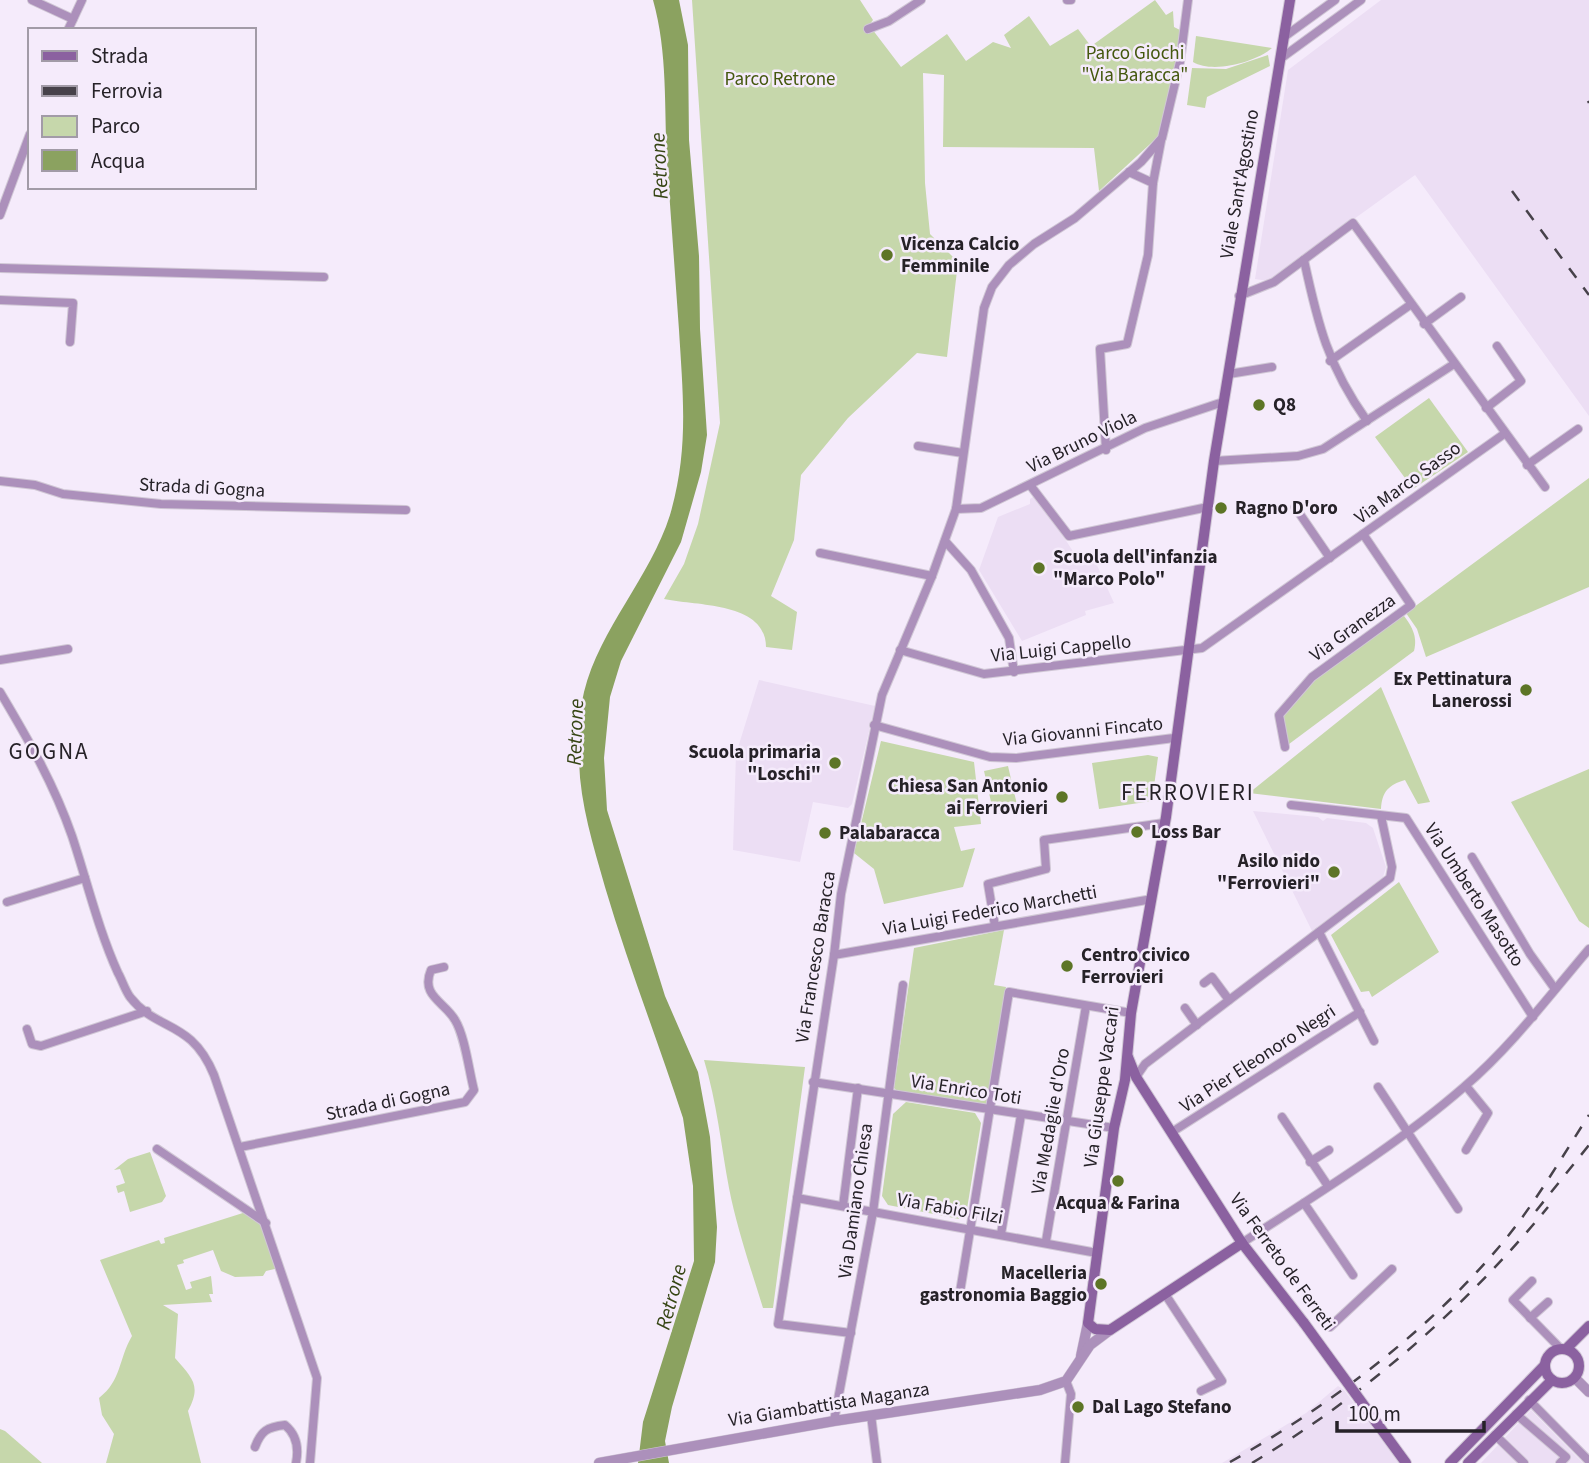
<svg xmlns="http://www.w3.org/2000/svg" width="1589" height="1463" font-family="'Source Sans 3',sans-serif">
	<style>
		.built { fill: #ecdef4 }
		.green { fill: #c6d7ab }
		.water { fill: #8ba260 }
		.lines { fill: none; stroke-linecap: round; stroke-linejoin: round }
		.minor-casing { stroke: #d0c7d5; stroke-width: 10 }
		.tertiary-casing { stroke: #d0c7d5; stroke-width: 11 }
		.secondary-casing { stroke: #d0c7d5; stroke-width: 12 }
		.minor { stroke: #ac90bb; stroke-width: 8 }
		.tertiary { stroke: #ac90bb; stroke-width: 10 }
		.secondary { stroke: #8b61a0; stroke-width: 10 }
		.rail { stroke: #47424a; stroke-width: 2.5; stroke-dasharray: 12 12; stroke-linecap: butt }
		.secondary-bridge-casing { stroke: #d0c7d5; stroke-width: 12; stroke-linecap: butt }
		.secondary-bridge { stroke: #8b61a0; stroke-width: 10 }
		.poi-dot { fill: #5d7526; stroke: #f5ebfb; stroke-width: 2.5 }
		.labels { text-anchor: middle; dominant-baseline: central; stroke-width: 5; stroke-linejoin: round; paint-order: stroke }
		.park-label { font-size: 19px; fill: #44580e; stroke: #f5ebfb }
		.street-label { font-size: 19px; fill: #262228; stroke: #f5ebfb }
		.poi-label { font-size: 19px; font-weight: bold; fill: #262228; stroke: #f5ebfb; text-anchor: start }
		.water-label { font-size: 21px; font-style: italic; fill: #364514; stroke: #f5ebfb }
		.quarter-label { font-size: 23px; letter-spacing: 2px; fill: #262228; stroke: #f5ebfb }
	</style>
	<rect width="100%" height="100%" fill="#f5ebfb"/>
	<g class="built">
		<polygon points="1381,0 1589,0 1589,416 1415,175 1268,281 1255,279 1288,70"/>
		<polygon points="1036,495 1082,565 1096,563 1114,603 1085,611 1086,615 1022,641 979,570 998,517 1030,504 1030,499"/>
		<polygon points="759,680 875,706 852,804 848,808 813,802 800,862 733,850 736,754"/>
		<polygon points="1253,811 1318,817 1323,821 1327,818 1366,823 1373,828 1386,867 1383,877 1312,931"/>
		<polygon points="1338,1386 1344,1390 1399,1463 1222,1463 1306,1413"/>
		<polygon points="1531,1410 1583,1463 1481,1463"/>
	</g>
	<g class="green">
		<path d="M 692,0 L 860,0 L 873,20 L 869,25 L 901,67 L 947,34 L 966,61 L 993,42 L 1011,48 L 1004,35 L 1029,16 L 1050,46 L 1078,29 L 1090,45 L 1094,44 L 1155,0 L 1166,15 L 1173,11 L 1174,27 L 1180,30 L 1169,109 L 1161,134 L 1099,191 L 1094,148 L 943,147 L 944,75 L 923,73 L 925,183 L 930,234 L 958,262 L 947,357 L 917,353 L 848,418 L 801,475 L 794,540 L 771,596 L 797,612 L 792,650 L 766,647 C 766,602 697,606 664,599 L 684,564 L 698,524 L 720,423 Z"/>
		<path d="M 1196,36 L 1272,48 C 1256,62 1213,74 1193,62 Z"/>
		<polygon points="1268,55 1270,66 1207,97 1205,108 1187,105 1192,68 1226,69"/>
		<polygon points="1429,398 1468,452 1413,489 1375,437"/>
		<polygon points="1589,478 1589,587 1426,657 1417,629 1406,613"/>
		<path d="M 1401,612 C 1411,625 1418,635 1414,651 L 1285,747 L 1279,715 L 1312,677 Z"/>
		<path d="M 1381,687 L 1430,802 L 1418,804 L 1405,780 C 1388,785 1382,792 1381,809 L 1249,793 Z"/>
		<polygon points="881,741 974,762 981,824 954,827 961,851 975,848 963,887 884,904 874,869 854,853"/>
		<polygon points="1148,755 1158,757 1152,801 1099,809 1092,763"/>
		<polygon points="1008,766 1018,809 994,815 984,771"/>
		<polygon points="1589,769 1589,928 1579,921 1511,802"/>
		<polygon points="1399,882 1439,952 1372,997 1369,991 1361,992 1331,935"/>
		<polygon points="1004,930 994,985 1006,987 988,1105 897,1091 894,1088 914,948"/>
		<path d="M 704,1060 L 805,1067 L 773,1308 L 763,1308 C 751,1269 737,1229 729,1188 C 721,1145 717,1103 704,1060 Z"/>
		<polygon points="906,1102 975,1113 981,1123 967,1209 959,1219 888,1205 882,1196 893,1114"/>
		<polygon points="150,1152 166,1196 162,1202 130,1212 124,1191 118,1193 116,1186 125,1183 120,1169 114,1170 128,1159"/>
		<path d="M 246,1212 L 264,1224 L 279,1268 L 266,1271 L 263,1276 L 235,1277 L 221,1271 L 213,1250 L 183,1260 L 184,1263 L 177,1265 L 186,1290 L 192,1288 L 190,1282 L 211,1276 L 213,1294 L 209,1294 L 212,1302 L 163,1305 L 178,1314 L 175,1358 C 192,1378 202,1385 188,1411 L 201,1463 L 106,1463 L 114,1434 L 102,1415 L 99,1398 C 122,1380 118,1360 132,1336 L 100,1260 L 159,1240 L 161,1244 L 165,1243 L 164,1238 Z"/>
		<polygon points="0,1429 5,1431 42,1463 0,1463"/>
	</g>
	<path class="water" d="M 653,0 L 679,0 L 688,45 L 689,140 L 699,256 L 700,329 L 707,435 L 701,472 L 681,542 L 621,661 L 610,697 L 604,758 L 607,810 L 665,996 L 698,1072 L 710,1137 L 717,1227 L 715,1262 L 672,1407 L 665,1441 L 669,1463 L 638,1463 L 643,1422 L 694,1261 L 693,1186 L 683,1118 C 658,1041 628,965 605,887 C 593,844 579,801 579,756 C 580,736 579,712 584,692 C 600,628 650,578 670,515 C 689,450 683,396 679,330 C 675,274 671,218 667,162 C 664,108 668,53 653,0 Z"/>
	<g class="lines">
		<g class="minor-casing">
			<g id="minor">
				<polyline points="32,0 73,19"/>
				<polyline points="1067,0 1071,0"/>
				<polyline points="868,29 889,21 921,0"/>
				<polyline points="68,30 82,0"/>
				<polyline points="1284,37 1335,0"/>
				<polyline points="1280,59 1361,0"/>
				<polyline points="1129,172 1153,183 1161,141"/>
				<polyline points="0,215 30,134"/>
				<path d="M 1304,260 C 1318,325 1328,366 1367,421"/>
				<polyline points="0,268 324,277"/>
				<polyline points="1239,296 1274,282 1353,223 1545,487"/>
				<polyline points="0,300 73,303 70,342"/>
				<polyline points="1424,324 1461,297"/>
				<polyline points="1330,361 1410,305"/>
				<polyline points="1229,374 1272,367"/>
				<polyline points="1486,408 1521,381 1497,346"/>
				<polyline points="918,446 963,453"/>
				<polyline points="1106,450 1100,349 1127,344 1148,255 1153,183"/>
				<polyline points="1214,461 1298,456 1323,449 1454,364"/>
				<polyline points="1527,465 1578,429"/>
				<polyline points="0,481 35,485 63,494 161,504 406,510"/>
				<polyline points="1030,485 1069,536 1208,507"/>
				<polyline points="1295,507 1330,558"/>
				<polyline points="956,509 981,508 1145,428 1223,402"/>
				<polyline points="945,541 971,570 1009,638 1014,672"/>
				<polyline points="820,553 932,576"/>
				<polyline points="900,650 984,674 1202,648 1504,434"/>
				<polyline points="0,660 68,649"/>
				<path d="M 0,692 C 28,739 54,784 72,836 C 87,881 98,929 118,973 C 122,980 125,990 130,997 C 157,1032 191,1019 214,1075 L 317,1378 L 310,1463"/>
				<polyline points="874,725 990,757 1016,758 1174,738"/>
				<polyline points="1285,747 1279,715 1312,677 1411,605 1363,534"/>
				<polyline points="1291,805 1406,818 1533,1017"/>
				<polyline points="1472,857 1530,954 1555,989"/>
				<polyline points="7,902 85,878"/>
				<polyline points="995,926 988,884 1046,869 1044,840 1164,823"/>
				<polyline points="1319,932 1374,1041"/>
				<polyline points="834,955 1152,899"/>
				<polyline points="1204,983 1212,977 1229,1000"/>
				<polyline points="1185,1008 1197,1025"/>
				<polyline points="27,1029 32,1044 41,1046 147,1011"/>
				<polyline points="1136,1077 1145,1064 1390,878 1392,867 1381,816"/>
				<polyline points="813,1082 1114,1128"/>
				<polyline points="1466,1086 1488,1113 1466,1150"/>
				<polyline points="1378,1087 1458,1209"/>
				<polyline points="1282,1117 1328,1186"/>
				<polyline points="1172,1132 1360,1012"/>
				<path d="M 240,1147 L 465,1102 L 474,1090 C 469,1071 465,1036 455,1020 C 445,1002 420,996 431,970 L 444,967"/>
				<polyline points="157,1149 266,1223"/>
				<polyline points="1310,1162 1329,1150"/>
				<polyline points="797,1198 1097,1253"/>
				<polyline points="1304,1203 1353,1275"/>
				<polyline points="843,1206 858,1088"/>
				<polyline points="1001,1234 1021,1115"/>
				<polyline points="1046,1241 1086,1006"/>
				<path d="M 1242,1243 C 1317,1194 1396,1146 1464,1087 C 1511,1047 1549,996 1589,949"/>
				<polyline points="1532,1281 1513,1300 1560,1348"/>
				<polyline points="960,1292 1009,992 1131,1013"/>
				<polyline points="1165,1294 1222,1381 1201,1391"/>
				<polyline points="1530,1318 1548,1302"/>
				<polyline points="1330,1327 1392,1269"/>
				<polyline points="851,1333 778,1324 834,955 841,894 882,695 932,576 956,509 984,308 992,287 1009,265 1034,244 1075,218 1141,162 1162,138 1180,62 1188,0"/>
				<polyline points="1529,1400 1589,1461"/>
				<polyline points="1516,1414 1566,1457 1560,1463"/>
				<polyline points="871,1415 877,1463"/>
				<polyline points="834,1421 873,1212 903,985"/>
				<polyline points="1495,1435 1524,1463"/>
				<path d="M 255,1447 C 261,1431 267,1427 285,1425 C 297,1435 299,1448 296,1463"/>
				<polyline points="1065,1463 1071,1394 1066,1381"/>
			</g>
		</g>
		<g class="tertiary-casing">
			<g id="tertiary">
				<polyline points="1081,1356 1088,1323"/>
				<polyline points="1575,1378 1589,1392"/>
				<polyline points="599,1463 834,1421 1040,1390 1066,1381 1090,1345 1110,1330"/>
			</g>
		</g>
		<g class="secondary-casing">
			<g id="secondary">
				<polyline points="1128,1057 1136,1077 1242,1243 1304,1323"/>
				<polyline points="1242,1243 1110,1330 1095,1329 1088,1323 1114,1128 1125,1080 1131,1013 1166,817 1214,461 1290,0"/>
				<circle cx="1562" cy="1366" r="17"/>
				<polyline points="1566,1349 1589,1326"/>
				<polyline points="1376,1422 1406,1463"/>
				<polyline points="1450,1463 1545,1365"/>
				<polyline points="1468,1463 1552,1380"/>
			</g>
		</g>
		<use href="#minor" class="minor"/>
		<use href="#tertiary" class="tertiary"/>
		<use href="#secondary" class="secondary"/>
		<g class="rail">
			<polyline points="1588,101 1589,103"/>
			<polyline points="1512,191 1589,295"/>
			<polyline points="1536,1211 1589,1145"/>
			<path d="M 1230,1462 C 1329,1406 1425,1334 1499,1247 C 1533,1207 1560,1160 1589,1115"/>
			<path d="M 1252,1463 C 1364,1396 1465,1308 1548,1207"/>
		</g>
		<g class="secondary-bridge-casing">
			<polyline id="secondary-bridge" points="1304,1323 1376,1422"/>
		</g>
		<use href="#secondary-bridge" class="secondary-bridge"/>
	</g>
	<g class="poi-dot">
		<circle cx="887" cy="255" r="7"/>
		<circle cx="1259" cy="405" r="7"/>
		<circle cx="1221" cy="508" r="7"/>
		<circle cx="1039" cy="568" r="7"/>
		<circle cx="1526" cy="690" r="7"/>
		<circle cx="835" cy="763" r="7"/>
		<circle cx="1062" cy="797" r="7"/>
		<circle cx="1137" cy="832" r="7"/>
		<circle cx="825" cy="833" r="7"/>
		<circle cx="1334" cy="872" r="7"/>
		<circle cx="1067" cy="966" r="7"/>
		<circle cx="1118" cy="1181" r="7"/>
		<circle cx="1101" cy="1284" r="7"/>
		<circle cx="1078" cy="1407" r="7"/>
	</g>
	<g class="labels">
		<g class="park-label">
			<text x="1135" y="53">Parco Giochi<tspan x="1135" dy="22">"Via Baracca"</tspan></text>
			<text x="780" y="79">Parco Retrone</text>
		</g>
		<g class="street-label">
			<text transform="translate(1240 184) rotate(-80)">Viale Sant'Agostino</text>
			<text transform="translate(1082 442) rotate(-26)">Via Bruno Viola</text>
			<text transform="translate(1408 483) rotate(-36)">Via Marco Sasso</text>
			<text transform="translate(202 488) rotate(3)">Strada di Gogna</text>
			<text transform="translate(1353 628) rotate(-36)">Via Granezza</text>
			<text transform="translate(1061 649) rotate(-6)">Via Luigi Cappello</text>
			<text transform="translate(1083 732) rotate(-6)">Via Giovanni Fincato</text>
			<text transform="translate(1474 895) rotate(57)">Via Umberto Masotto</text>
			<text transform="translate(990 911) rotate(-10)">Via Luigi Federico Marchetti</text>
			<text transform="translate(816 957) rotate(-81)">Via Francesco Baracca</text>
			<text transform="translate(1258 1059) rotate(-33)">Via Pier Eleonoro Negri</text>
			<text transform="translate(1102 1087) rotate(-82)">Via Giuseppe Vaccari</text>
			<text transform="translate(966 1090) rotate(9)">Via Enrico Toti</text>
			<text transform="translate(388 1102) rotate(-12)">Strada di Gogna</text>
			<text transform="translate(1051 1121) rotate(-80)">Via Medaglie d'Oro</text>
			<text transform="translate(856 1201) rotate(-82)">Via Damiano Chiesa</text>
			<text transform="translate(950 1209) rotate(10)">Via Fabio Filzi</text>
			<text transform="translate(1282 1262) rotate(54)">Via Ferreto de Ferreti</text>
			<text transform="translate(829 1405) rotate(-9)">Via Giambattista Maganza</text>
		</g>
		<g class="poi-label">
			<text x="901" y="244">Vicenza Calcio<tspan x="901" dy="22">Femminile</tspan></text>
			<text x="1273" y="405">Q8</text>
			<text x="1235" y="508">Ragno D'oro</text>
			<text x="1053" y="557">Scuola dell'infanzia<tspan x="1053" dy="22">"Marco Polo"</tspan></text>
			<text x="1512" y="679" text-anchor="end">Ex Pettinatura<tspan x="1512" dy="22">Lanerossi</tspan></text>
			<text x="821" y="752" text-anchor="end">Scuola primaria<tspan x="821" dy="22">"Loschi"</tspan></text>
			<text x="1048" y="786" text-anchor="end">Chiesa San Antonio<tspan x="1048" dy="22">ai Ferrovieri</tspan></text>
			<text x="1151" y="832">Loss Bar</text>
			<text x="839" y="833">Palabaracca</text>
			<text x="1320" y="861" text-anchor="end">Asilo nido<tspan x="1320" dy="22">"Ferrovieri"</tspan></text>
			<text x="1081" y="955">Centro civico<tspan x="1081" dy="22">Ferrovieri</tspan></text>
			<text x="1118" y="1203" text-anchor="middle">Acqua &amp; Farina</text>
			<text x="1087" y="1273" text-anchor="end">Macelleria<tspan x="1087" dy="22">gastronomia Baggio</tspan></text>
			<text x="1092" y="1407">Dal Lago Stefano</text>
		</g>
		<g class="water-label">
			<text transform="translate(659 166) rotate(-93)">Retrone</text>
			<text transform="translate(575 732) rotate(-88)">Retrone</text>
			<text transform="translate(671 1297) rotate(-75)">Retrone</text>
		</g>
		<g class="quarter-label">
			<text x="49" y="751">GOGNA</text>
			<text x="1188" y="792">FERROVIERI</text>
		</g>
	</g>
	<rect x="28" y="28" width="228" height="161" fill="#f5ebfb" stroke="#a29ba7" stroke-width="2"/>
	<rect x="42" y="51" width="35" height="10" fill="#8b61a0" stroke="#a29ba7" stroke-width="2"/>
	<text x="91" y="63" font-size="21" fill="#262228">Strada</text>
	<rect x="42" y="86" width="35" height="10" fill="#47424a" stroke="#a29ba7" stroke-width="2"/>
	<text x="91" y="98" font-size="21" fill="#262228">Ferrovia</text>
	<rect x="42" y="116" width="35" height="21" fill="#c6d7ab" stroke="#a29ba7" stroke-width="2"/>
	<text x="91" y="133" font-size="21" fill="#262228">Parco</text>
	<rect x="42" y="150" width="35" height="21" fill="#8ba260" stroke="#a29ba7" stroke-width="2"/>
	<text x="91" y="168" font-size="21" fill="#262228">Acqua</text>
	<path d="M1337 1421v10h147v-10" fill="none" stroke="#262228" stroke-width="3.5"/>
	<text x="1348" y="1421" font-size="21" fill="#262228" stroke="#f5ebfb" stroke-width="5" paint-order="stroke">100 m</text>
</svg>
